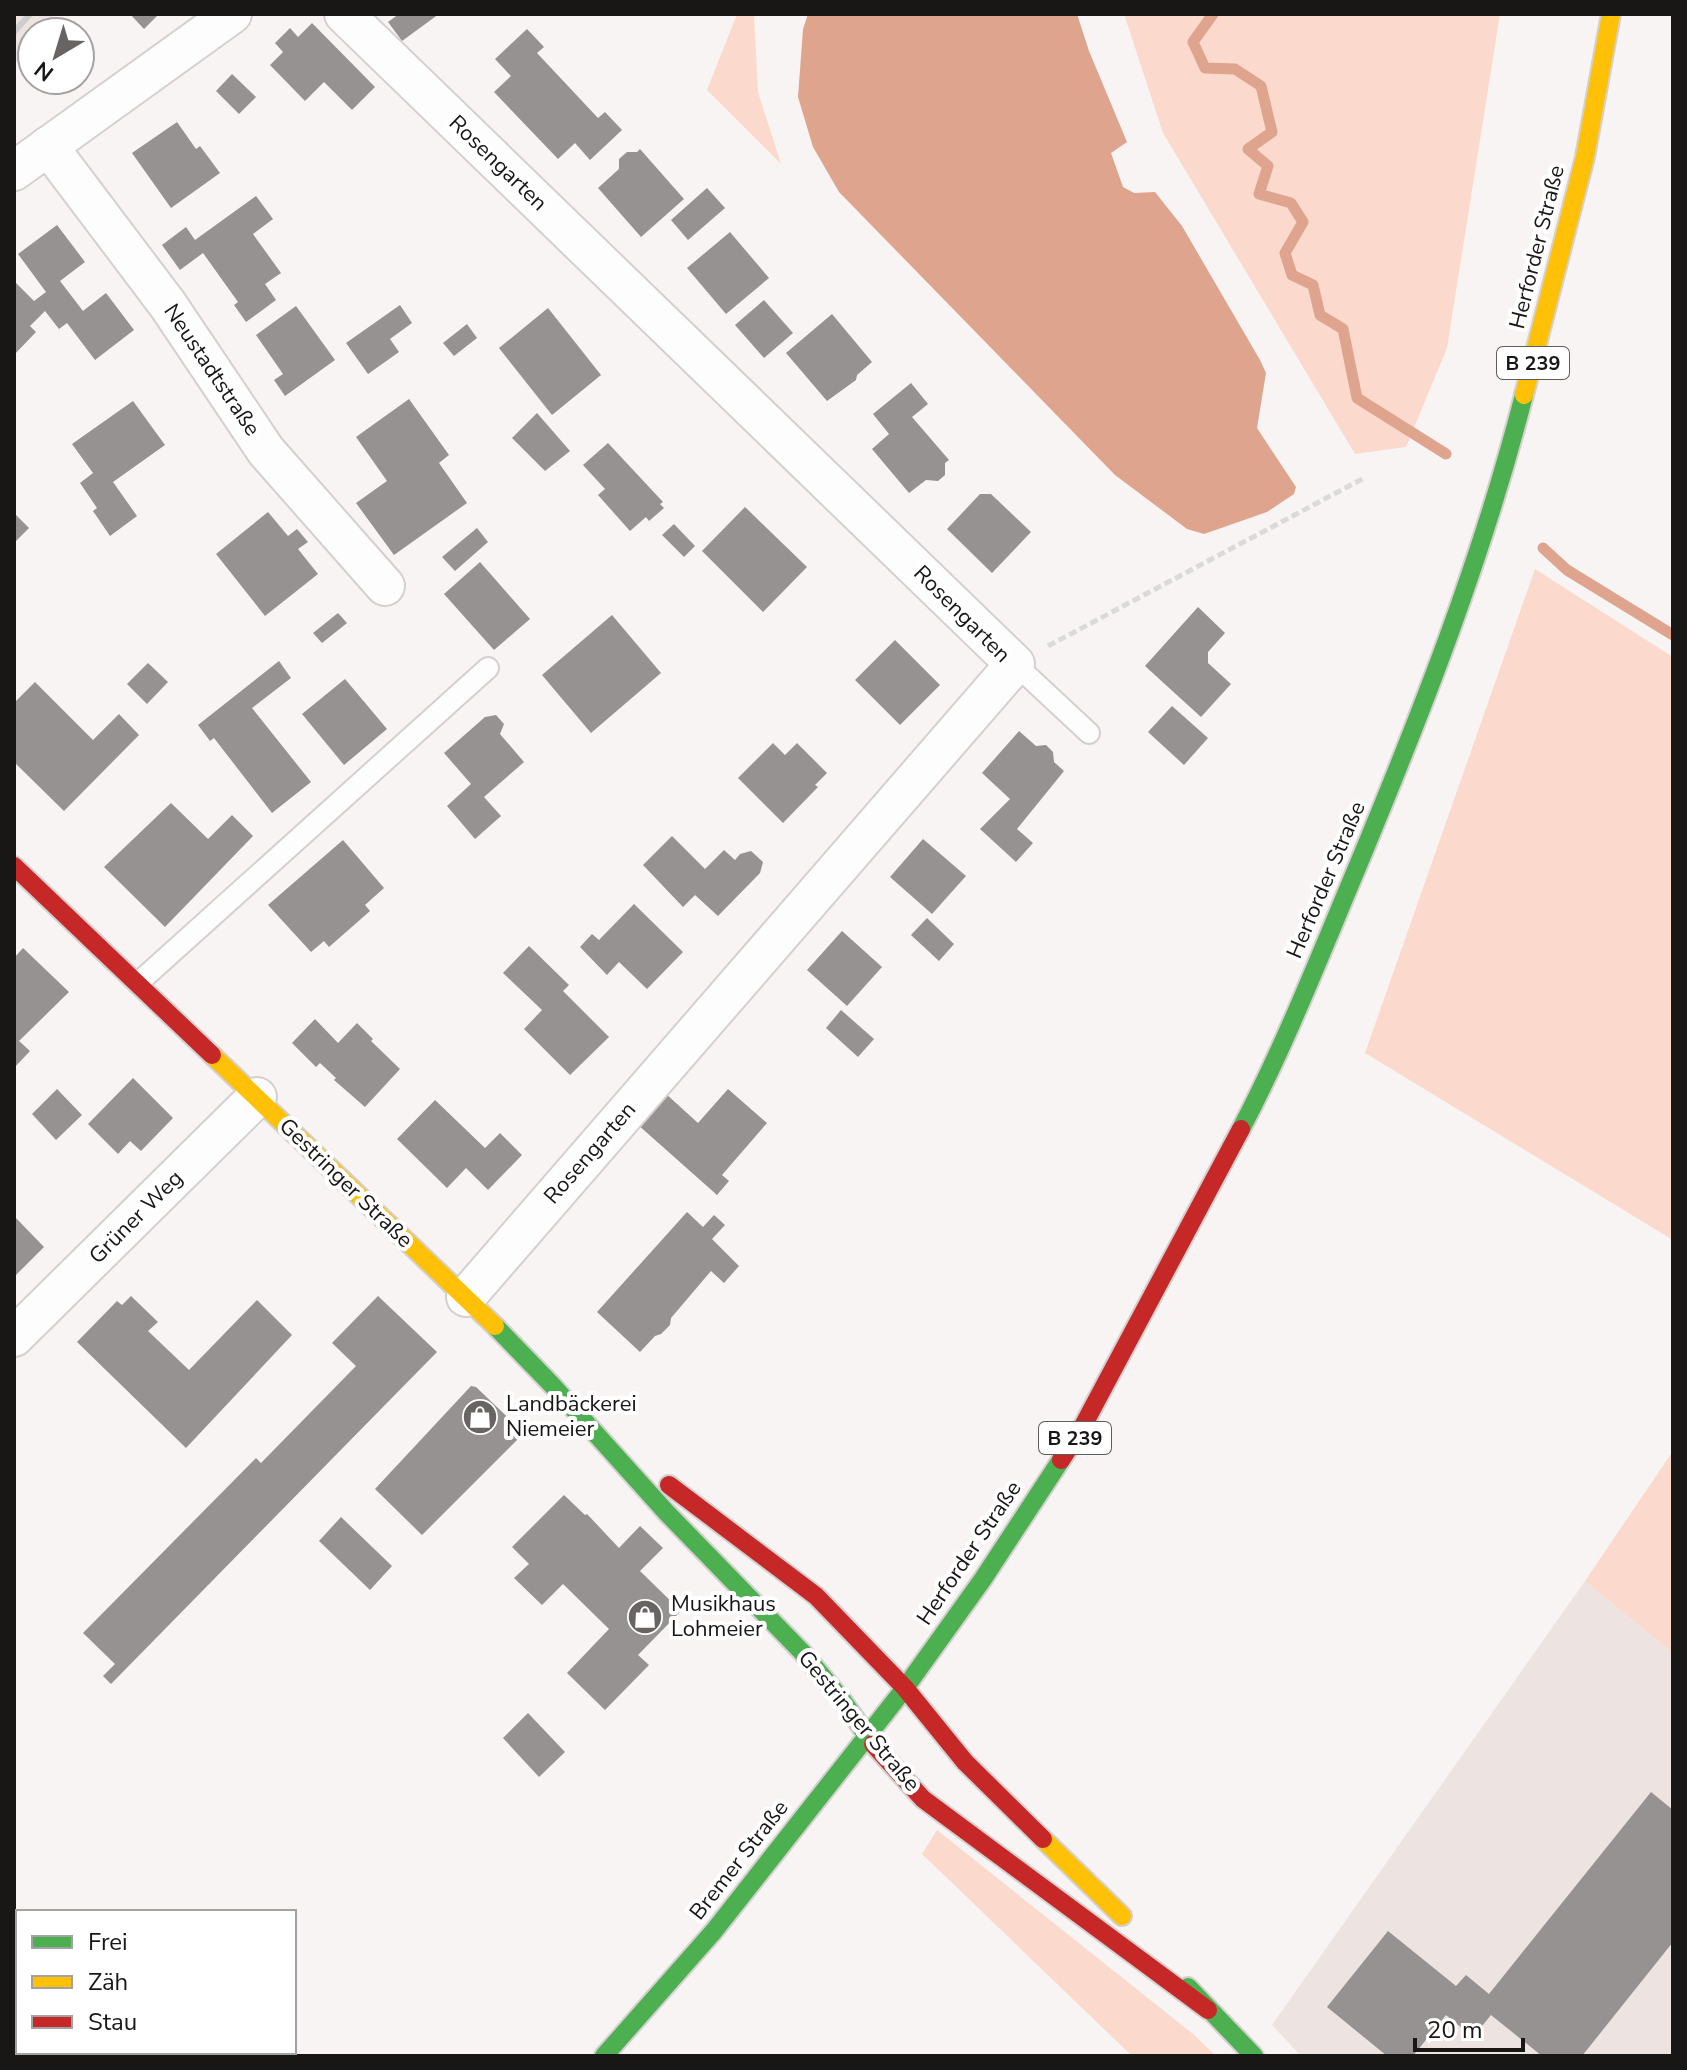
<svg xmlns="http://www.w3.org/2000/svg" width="1687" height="2070" font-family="'Nunito Sans',sans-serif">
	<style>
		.built { fill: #ede3e0 }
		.green { fill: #fbdacd }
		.water { fill: #dfa48e }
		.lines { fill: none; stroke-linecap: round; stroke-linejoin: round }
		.stream { stroke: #dfa48e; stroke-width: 11 }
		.building { fill: #959291 }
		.lane-casing { stroke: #d4d0cf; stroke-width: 24 }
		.street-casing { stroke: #d4d0cf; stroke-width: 42 }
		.fast-casing { stroke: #d4d0cf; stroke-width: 22 }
		.slow-casing { stroke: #d4d0cf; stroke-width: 22 }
		.jam-casing { stroke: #d4d0cf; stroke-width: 22 }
		.path { stroke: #dbdada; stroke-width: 5; stroke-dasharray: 8 4; stroke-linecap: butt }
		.lane { stroke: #fefdfd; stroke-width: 20 }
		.street { stroke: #fefdfd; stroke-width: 38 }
		.fast { stroke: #4caf50; stroke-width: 18 }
		.slow { stroke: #ffc107; stroke-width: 18 }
		.jam { stroke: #c62828; stroke-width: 18 }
		.rail { stroke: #cecdcd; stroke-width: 6 }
		.labels { text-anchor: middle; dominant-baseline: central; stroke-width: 8; stroke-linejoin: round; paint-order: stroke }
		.shield { fill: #fff; stroke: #5e5d5c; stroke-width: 2 }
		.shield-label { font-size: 20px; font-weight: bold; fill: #191716 }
		.street-label { font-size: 22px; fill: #191716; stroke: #fff }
		.poi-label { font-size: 22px; fill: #191716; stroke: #fff; text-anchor: start }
	</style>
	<rect width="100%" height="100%" fill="#f8f4f3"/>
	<g class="built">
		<polygon points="14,14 55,14 40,32 32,32 32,42 14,64"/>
		<polygon points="1585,1581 1673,1653 1673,2056 1301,2056 1272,2025"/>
	</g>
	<g class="green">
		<polygon points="737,14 754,14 758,92 781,164 707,90"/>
		<polygon points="1124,14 1500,14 1447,348 1406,447 1355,454 1163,133"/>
		<polygon points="1535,569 1673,657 1673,1240 1365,1053"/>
		<polygon points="1673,1451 1673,1653 1585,1581"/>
		<polygon points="937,1830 1193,2034 1216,2056 1132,2056 922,1854"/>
	</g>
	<polygon class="water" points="808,14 1077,14 1089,51 1127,142 1111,153 1123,187 1134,193 1155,192 1182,226 1260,360 1266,373 1257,428 1296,487 1294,494 1267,512 1204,534 1187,529 1115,475 839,192 813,147 798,97 803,29"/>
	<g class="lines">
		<g class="stream">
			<polyline points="1213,14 1193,42 1205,68 1235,69 1261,86 1272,132 1248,149 1268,166 1259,194 1291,203 1303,222 1285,253 1292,275 1313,285 1320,315 1343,329 1357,398 1446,454"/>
			<polyline points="1543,548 1567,570 1673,635"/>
		</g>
	</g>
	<g class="building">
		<polygon points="130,14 159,14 144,29"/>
		<polygon points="399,14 439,14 402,41 388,22"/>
		<polygon points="312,23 375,87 352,110 324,82 305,101 270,65 283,52 275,43 290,28 298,37"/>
		<polygon points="527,29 544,47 537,53 598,118 605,112 622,130 590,160 575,143 558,159 494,92 511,76 495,59"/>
		<polygon points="232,74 256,97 239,114 216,91"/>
		<polygon points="177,122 196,149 200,146 220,173 171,208 132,153"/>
		<polygon points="640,149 684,199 641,237 598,188 619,169 619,159 627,152 637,152"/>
		<polygon points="707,188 725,208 688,240 671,220"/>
		<polygon points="256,196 273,219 253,234 281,273 265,284 276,300 246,322 234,305 238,302 203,253 180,270 162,245 186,227 195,240"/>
		<polygon points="57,225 85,262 60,281 83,311 106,293 134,330 95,360 67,323 59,329 45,311 30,326 36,332 14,355 14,281 34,301 46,292 18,254"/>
		<polygon points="730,232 769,278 726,314 687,268"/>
		<polygon points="764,300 793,333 764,358 735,325"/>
		<polygon points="400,305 412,323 390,339 399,352 368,374 346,343"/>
		<polygon points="296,306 335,360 285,396 274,380 283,374 256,335"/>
		<polygon points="548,308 601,375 552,415 499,348"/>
		<polygon points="832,314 872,362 857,375 856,380 827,401 786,353"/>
		<polygon points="467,324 477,338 454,356 443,343"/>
		<polygon points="911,383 928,404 912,417 949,460 945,463 945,475 938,481 926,480 909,493 872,449 889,434 873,414"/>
		<polygon points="409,399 449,455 439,463 467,503 394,555 356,503 387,481 356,437"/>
		<polygon points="133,401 165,445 113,482 137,516 110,536 93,511 97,508 80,483 93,473 72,444"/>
		<polygon points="537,413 570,451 545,471 512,438"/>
		<polygon points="608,443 663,502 660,504 664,508 649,521 646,517 630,531 598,495 605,489 583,465"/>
		<polygon points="980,494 991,494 1031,532 992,573 947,529"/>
		<polygon points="745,507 807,567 763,612 702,551"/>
		<polygon points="268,512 288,536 297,529 308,542 298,549 318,574 265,616 216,554"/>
		<polygon points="14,513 29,528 14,543"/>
		<polygon points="674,524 695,546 684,557 662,535"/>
		<polygon points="477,528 488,542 455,571 442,557"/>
		<polygon points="480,562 530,619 494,650 444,594"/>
		<polygon points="1198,607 1225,633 1208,652 1208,663 1231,684 1201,717 1145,666"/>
		<polygon points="338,613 347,623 322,643 313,633"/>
		<polygon points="612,615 661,673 591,733 542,675"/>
		<polygon points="895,640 940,685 900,725 855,680"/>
		<polygon points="279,661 291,678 252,708 311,782 272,813 214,738 210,741 198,725"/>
		<polygon points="148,663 168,682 147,704 127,684"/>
		<polygon points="345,679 387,729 344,765 302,714"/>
		<polygon points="35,682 93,740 119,714 139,735 64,811 14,762 14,703"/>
		<polygon points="1172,706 1208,738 1184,765 1148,732"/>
		<polygon points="496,715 504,724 500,734 524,762 484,797 501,816 475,839 447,806 471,784 444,753 485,717"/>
		<polygon points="1019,731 1036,746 1046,745 1053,752 1054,762 1064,771 1017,829 1033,843 1016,862 980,829 1010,799 982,773"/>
		<polygon points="773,743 785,755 797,743 827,773 815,785 818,787 783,823 738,778"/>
		<polygon points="171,803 208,839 232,815 253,836 165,927 104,867"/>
		<polygon points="672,836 705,869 724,850 735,860 740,854 751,851 763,862 760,873 718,916 695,895 683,907 643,865"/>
		<polygon points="923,839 966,876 932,914 890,877"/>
		<polygon points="343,840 384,888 365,905 370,911 329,947 324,941 311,952 268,905"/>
		<polygon points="634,904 683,952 647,989 619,962 607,975 580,947 592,934 599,940"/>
		<polygon points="927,918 954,944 939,961 911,935"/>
		<polygon points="842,931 882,967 847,1006 807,970"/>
		<polygon points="529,946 569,985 563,991 609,1037 570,1075 524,1029 542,1010 503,973"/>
		<polygon points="23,948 69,992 19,1041 30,1051 14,1068 14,958"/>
		<polygon points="841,1010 874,1039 858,1057 826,1028"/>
		<polygon points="315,1019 338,1043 357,1023 373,1039 371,1041 400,1069 365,1107 334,1080 336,1078 320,1063 316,1067 292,1043"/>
		<polygon points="133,1078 173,1118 141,1151 130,1141 118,1154 88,1124"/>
		<polygon points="57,1089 82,1115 56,1140 32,1114"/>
		<polygon points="728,1089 767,1123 722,1175 729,1181 717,1195 637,1124 665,1093 698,1123"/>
		<polygon points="435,1100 485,1148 500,1133 522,1155 488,1190 466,1168 447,1188 397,1139"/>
		<polygon points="687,1212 703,1227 714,1215 725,1225 712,1239 739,1266 724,1283 711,1271 671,1318 670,1325 661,1334 655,1336 640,1352 597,1312"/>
		<polygon points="14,1216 44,1247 14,1277"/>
		<polygon points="131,1296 158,1322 148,1331 189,1370 257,1300 292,1335 186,1448 77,1342 117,1301 122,1305"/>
		<polygon points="378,1296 437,1352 111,1684 103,1676 115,1664 83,1633 256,1458 261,1463 356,1366 332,1343"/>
		<polygon points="471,1386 476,1387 521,1430 519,1432 522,1435 422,1535 375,1489"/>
		<polygon points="564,1495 585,1515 587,1514 619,1548 640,1526 663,1548 640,1571 681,1611 638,1655 649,1665 605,1710 567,1673 609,1629 563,1584 542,1605 514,1578 529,1564 512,1547"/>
		<polygon points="341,1517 392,1566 370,1590 319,1541"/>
		<polygon points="528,1713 565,1752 539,1777 503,1738"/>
		<polygon points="1651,1792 1673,1810 1673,1942 1582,2056 1542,2056 1491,2015 1473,2037 1446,2015 1413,2056 1387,2056 1327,2007 1388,1931 1456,1986 1466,1975 1489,1994"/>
	</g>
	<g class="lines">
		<g class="lane-casing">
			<g id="lane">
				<polyline points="1015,664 1089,733"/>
				<polyline points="138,983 488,668"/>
			</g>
		</g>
		<g class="street-casing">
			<g id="street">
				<polyline points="344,14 1015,664 466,1297"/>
				<polyline points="48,146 168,305 266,451 385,586"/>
				<polyline points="14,171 232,14"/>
				<polyline points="14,1337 257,1097"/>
			</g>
		</g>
		<g class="fast-casing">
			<g id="fast">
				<path d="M 1241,1129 C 1286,1043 1321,953 1359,863 C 1423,709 1483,556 1524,395"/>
				<polyline points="495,1326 552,1385 666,1512 803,1653 842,1700 873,1744"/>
				<polyline points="1188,1987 1254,2056"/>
				<polyline points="604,2056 714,1931 905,1688 983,1579 1061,1460"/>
			</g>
		</g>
		<g class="slow-casing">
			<g id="slow">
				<polyline points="1524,395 1585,157 1611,14"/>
				<polyline points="212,1055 495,1326"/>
				<polyline points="1043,1839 1122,1916"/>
			</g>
		</g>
		<g class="jam-casing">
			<g id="jam">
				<polyline points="14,866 212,1055"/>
				<polyline points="1061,1460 1083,1426 1241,1129"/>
				<polyline points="669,1485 816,1596 905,1688 965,1762 1043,1839"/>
				<polyline points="873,1744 923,1799 1208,2010"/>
			</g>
		</g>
		<polyline class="path" points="1048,646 1366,477"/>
		<use href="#lane" class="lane"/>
		<use href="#street" class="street"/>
		<use href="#fast" class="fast"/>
		<use href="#slow" class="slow"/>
		<use href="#jam" class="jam"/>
		<polyline class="rail" points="14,32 30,14"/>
	</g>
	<defs>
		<g id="shop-disc" transform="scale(1.8)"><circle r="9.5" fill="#676463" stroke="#fff"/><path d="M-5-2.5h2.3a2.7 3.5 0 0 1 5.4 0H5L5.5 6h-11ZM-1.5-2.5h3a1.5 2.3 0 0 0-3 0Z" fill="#fff"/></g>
	</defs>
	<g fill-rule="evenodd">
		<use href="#shop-disc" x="480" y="1417"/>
		<use href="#shop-disc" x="645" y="1617"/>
	</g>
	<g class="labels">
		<g class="shield">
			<rect x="1497" y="347" width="72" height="32" rx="6"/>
			<rect x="1039" y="1422" width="72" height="32" rx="6"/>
		</g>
		<g class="shield-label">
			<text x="1533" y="363">B 239</text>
			<text x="1075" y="1438">B 239</text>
		</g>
		<g class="street-label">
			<text transform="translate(498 163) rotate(44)">Rosengarten</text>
			<text transform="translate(1537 247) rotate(-76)">Herforder Straße</text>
			<text transform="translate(212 370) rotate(56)">Neustadtstraße</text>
			<text transform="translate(962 614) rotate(45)">Rosengarten</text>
			<text transform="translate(1326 880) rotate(-67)">Herforder Straße</text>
			<text transform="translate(590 1153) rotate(-49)">Rosengarten</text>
			<text transform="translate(346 1183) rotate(44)">Gestringer Straße</text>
			<text transform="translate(136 1217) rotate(-45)">Grüner Weg</text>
			<text transform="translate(969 1553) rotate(-56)">Herforder Straße</text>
			<text transform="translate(859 1721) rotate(50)">Gestringer Straße</text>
			<text transform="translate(739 1860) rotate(-52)">Bremer Straße</text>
		</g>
		<g class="poi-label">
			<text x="506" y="1404">Landbäckerei<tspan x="506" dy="25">Niemeier</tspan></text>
			<text x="671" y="1604">Musikhaus<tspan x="671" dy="25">Lohmeier</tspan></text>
		</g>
	</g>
	<rect width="1687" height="2070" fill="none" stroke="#191716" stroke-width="32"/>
	<rect x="16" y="1910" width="280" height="144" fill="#ffffff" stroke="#a3a2a2" stroke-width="2"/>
	<rect x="32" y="1936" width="40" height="12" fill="#4caf50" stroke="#a3a2a2" stroke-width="2"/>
	<text x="88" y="1950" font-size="24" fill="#191716">Frei</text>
	<rect x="32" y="1976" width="40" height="12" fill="#ffc107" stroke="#a3a2a2" stroke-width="2"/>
	<text x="88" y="1990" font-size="24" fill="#191716">Zäh</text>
	<rect x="32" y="2016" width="40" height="12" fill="#c62828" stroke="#a3a2a2" stroke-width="2"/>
	<text x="88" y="2030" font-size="24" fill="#191716">Stau</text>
	<g transform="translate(56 56) rotate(218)"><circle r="38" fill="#ffffff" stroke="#a3a2a2" stroke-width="2"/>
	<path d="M0-6L14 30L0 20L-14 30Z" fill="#676463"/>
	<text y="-12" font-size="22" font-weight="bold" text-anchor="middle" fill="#191716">N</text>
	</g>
	<path d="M1415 2038v12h108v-12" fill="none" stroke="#191716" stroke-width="4"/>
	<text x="1427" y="2038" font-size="24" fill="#191716" stroke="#ffffff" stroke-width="6" paint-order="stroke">20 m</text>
</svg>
